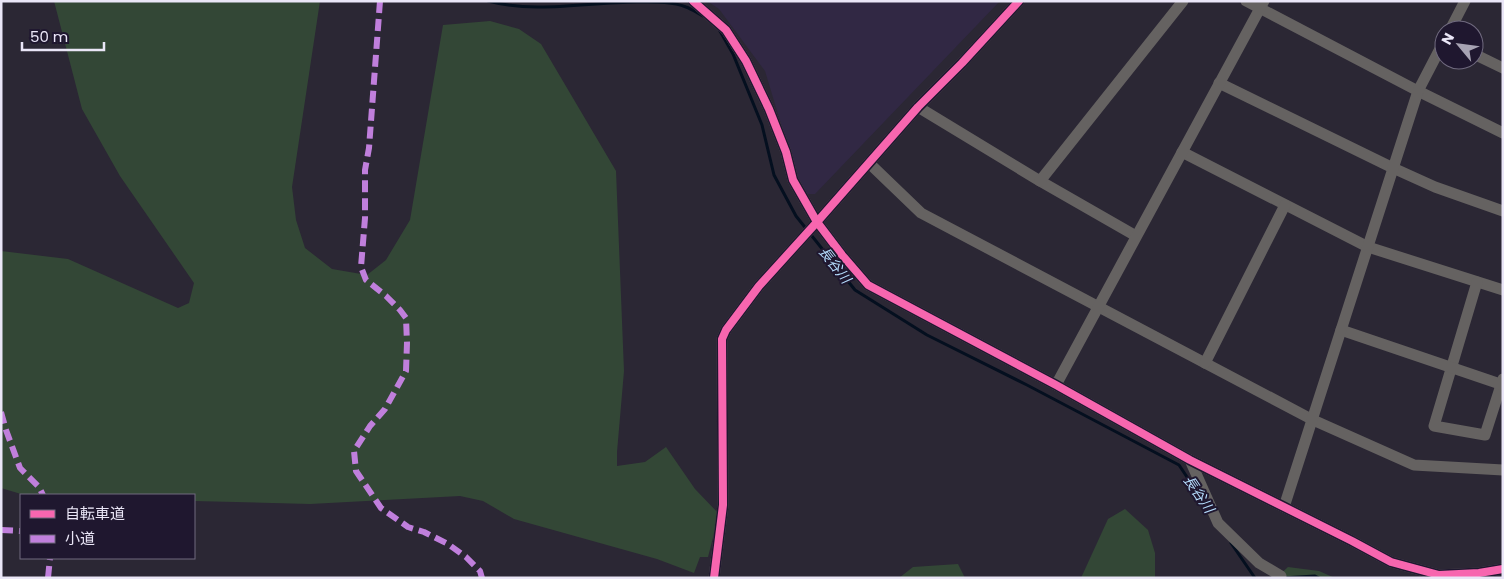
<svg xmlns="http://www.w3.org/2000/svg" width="1504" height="579" font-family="Poppins,'Noto Sans JP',sans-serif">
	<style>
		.built { fill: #312844 }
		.green { fill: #334736 }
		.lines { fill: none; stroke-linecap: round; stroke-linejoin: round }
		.stream { stroke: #040f1f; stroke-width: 3 }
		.minor { stroke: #656261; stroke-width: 11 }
		.quiet { stroke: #c07fdc; stroke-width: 6; stroke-dasharray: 12 6; stroke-linecap: butt }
		.cycleway-casing { stroke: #1f172f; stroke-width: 11 }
		.cycleway { stroke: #f766af; stroke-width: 8 }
		.labels { text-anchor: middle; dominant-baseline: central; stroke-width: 4; stroke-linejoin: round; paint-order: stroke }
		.water-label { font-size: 14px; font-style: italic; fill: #b5ddfd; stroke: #1f172f }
	</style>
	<rect width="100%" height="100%" fill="#2b2734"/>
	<polygon class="built" points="707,1 1000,1 815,194 807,194 798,180 765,71 719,9"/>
	<g class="green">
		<polygon points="54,1 320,1 292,187 296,220 305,248 332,269 367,275 386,260 410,220 443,25 490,21 519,29 541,44 616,171 624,371 617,452 617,466 645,462 666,447 695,489 719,514 708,557 700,557 694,573 657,559 514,519 483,501 460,496 310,504 194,501 194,495 21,494 1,488 1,251 68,259 178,308 189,303 194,283 120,176 82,109"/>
		<polygon points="1125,509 1148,530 1155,553 1155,578 1081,578 1108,519"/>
		<polygon points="958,564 965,578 899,578 913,567"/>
		<polygon points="1288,567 1319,571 1335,578 1276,578"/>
	</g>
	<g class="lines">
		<g class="stream">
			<path d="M 488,1 C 537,14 587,2 637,2 C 653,2 671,1 686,7 C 692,9 697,13 703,16"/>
			<polyline points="720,31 733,54 762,125 774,175 796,216 855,290 927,335 1027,385 1179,465 1201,498"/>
			<polyline points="1231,543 1255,578"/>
			<polyline points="1282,578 1315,576 1319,578"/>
		</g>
		<g class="minor">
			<polyline points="693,1 726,30 746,61 769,109 786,152 793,180 817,222 842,255 868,285 1056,385 1190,460 1352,541 1391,562 1439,575 1479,573 1503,569"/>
			<polyline points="1246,1 1418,91 1503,133"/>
			<polyline points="1450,30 1465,1"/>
			<polyline points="1474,54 1503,68"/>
			<polyline points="1219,83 1393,168 1435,187 1503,211"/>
			<polyline points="918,107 1040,181 1136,236"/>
			<polyline points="1182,152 1368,247 1503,290"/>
			<polyline points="869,163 921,213 1313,420 1414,465 1503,470"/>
			<polyline points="1040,181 1183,1"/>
			<polyline points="1477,282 1434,426 1485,435 1503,379"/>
			<polyline points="1341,330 1503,385"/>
			<polyline points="1205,363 1285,205"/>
			<polyline points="1056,385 1264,1"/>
			<polyline points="1190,460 1218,523 1259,563 1281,576"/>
			<polyline points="1284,507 1418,91 1444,41"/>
			<polyline points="714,578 723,505 722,339 726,330 759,286 817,222 918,107 962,63 1019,1"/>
		</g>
		<g class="quiet">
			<polyline points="380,1 369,148 365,170 365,218 361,267 366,280 386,296 400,310 406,318 407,343 406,371 385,409 370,426 354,451 356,471 381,508 408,527 424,532 448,544 466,557 480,571 482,578"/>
			<polyline points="1,412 6,430 20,468 39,487 43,495"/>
			<polyline points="1,530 21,531"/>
			<polyline points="48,578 50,558"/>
		</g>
		<g class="cycleway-casing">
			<g id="cycleway">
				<polyline points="693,1 726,30 746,61 769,109 786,152 793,180 817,222 842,255 868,285 1056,385 1190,460 1352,541 1391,562 1439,575 1479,573 1503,569"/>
				<polyline points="714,578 723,505 722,339 726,330 759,286 817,222 918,107 962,63 1019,1"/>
			</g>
		</g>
		<use href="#cycleway" class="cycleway"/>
	</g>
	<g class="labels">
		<g class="water-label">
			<text transform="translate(835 265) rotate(52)">長谷川</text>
			<text transform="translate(1199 494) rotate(56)">長谷川</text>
		</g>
	</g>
	<rect width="1504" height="579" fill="none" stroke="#eae6f7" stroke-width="5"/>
	<rect x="20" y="494" width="175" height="65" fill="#1f172f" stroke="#706a7f"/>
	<rect x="30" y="510" width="25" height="8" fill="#f766af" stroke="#706a7f"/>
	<text x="65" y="519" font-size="15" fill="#eae6f7">自転車道</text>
	<rect x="30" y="535" width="25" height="8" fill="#c07fdc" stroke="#706a7f"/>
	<text x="65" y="544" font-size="15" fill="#eae6f7">小道</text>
	<g transform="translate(1459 45) rotate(299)"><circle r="24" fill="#1f172f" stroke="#706a7f"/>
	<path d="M0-4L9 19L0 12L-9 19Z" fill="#a7a3b3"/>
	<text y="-8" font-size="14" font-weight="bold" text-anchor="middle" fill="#eae6f7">N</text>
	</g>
	<path d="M22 42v8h82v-8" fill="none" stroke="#eae6f7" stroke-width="2.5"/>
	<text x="30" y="42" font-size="15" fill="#eae6f7" stroke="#1f172f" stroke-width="4" paint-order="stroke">50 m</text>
</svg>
